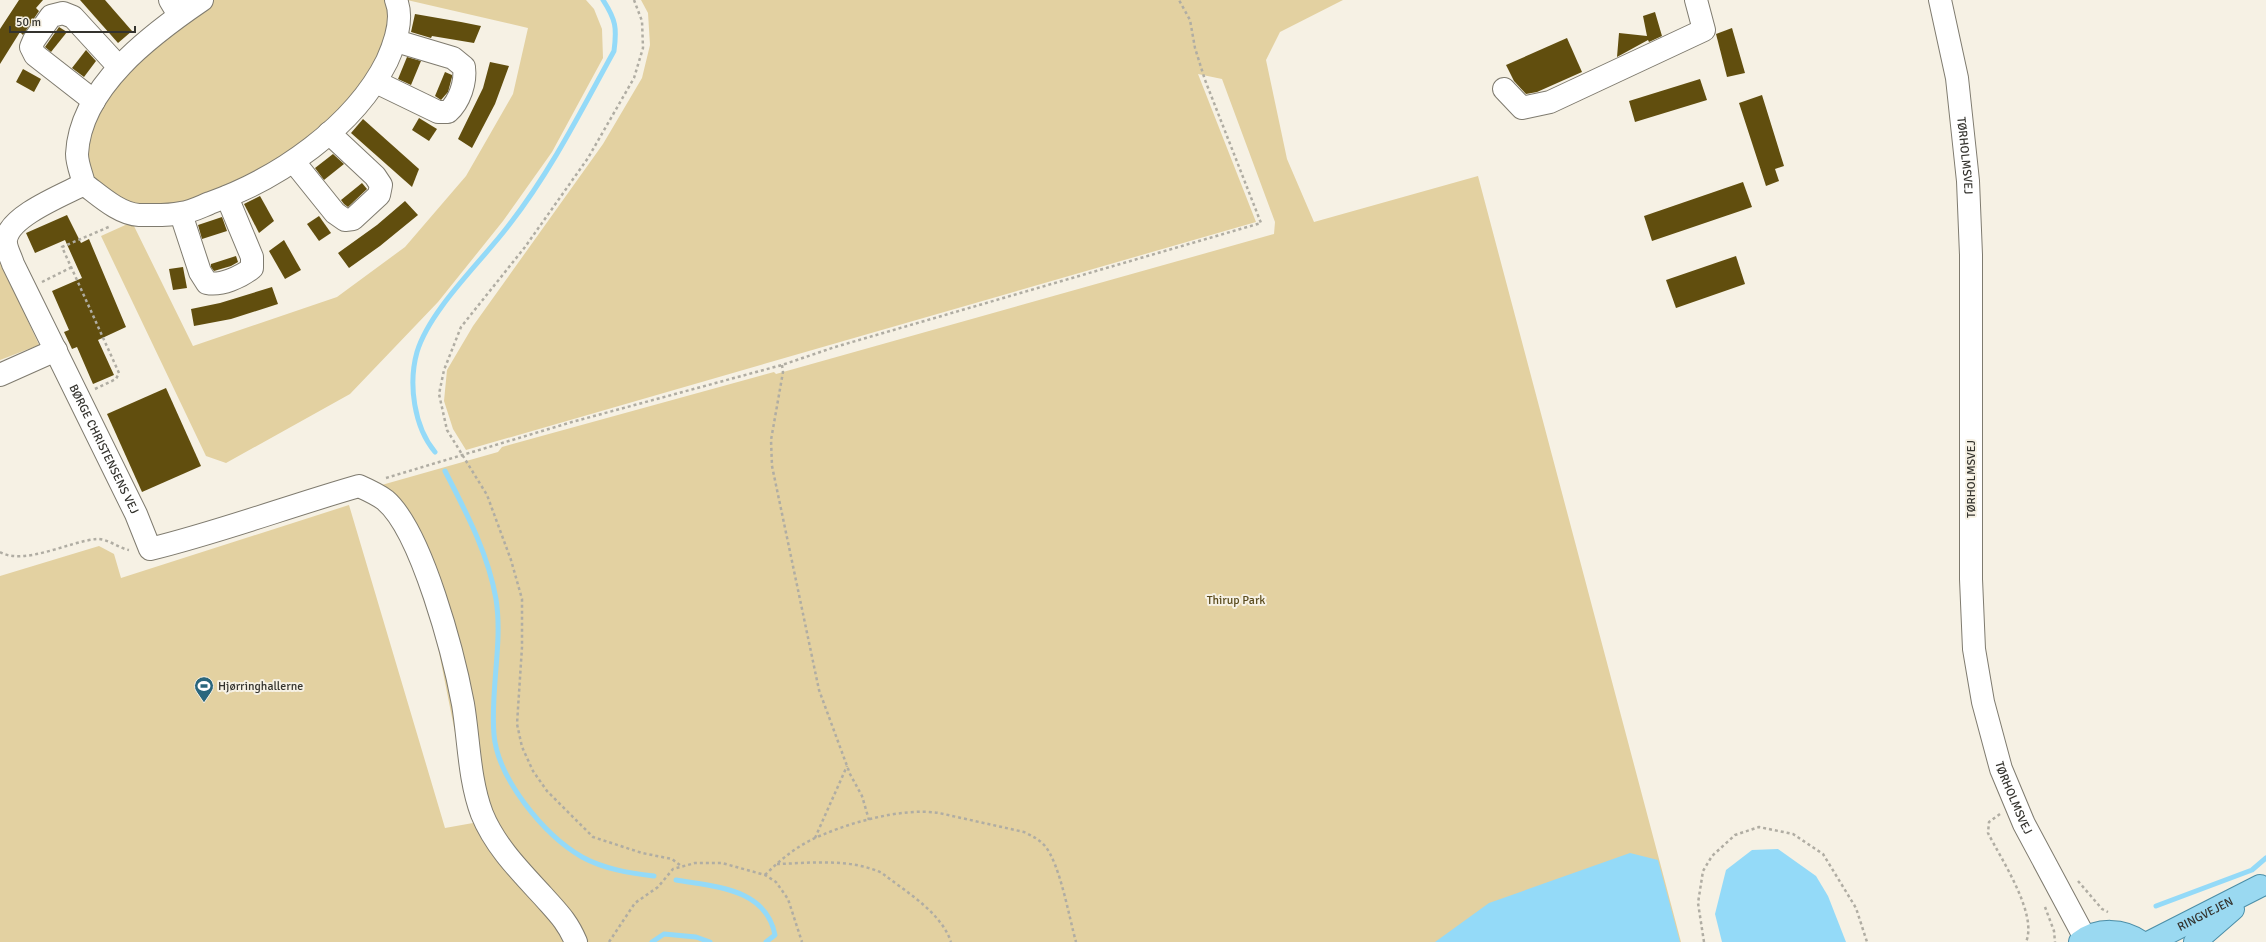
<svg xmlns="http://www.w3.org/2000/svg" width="2266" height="942" font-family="Signika,sans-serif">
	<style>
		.green { fill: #e3d1a1 }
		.water { fill: #94daf8 }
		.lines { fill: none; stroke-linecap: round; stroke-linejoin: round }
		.stream { stroke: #94daf8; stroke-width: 5 }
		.building { fill: #614e0e }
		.minor-casing { stroke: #7f7b6f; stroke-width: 24 }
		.major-casing { stroke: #4b8ea7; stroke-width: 24 }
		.path { stroke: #b0ada3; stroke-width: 2.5; stroke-dasharray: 3 3; stroke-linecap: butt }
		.minor { stroke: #fff; stroke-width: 22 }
		.major { stroke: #9ad9f1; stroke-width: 22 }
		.labels { text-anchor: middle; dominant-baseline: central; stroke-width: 4; stroke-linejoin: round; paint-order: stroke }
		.street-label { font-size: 12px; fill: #34332e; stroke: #f6f1e4 }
		.park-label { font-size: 12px; fill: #5a4b1d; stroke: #f6f1e4 }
		.poi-label { font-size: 12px; fill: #34332e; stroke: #f6f1e4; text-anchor: start }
	</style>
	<rect width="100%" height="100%" fill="#f6f1e4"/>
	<g class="green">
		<polygon points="208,0 388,0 391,39 372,80 290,158 179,206 138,209 88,182 81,158 98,103 121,69"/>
		<polygon points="407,0 586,0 594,9 602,29 603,58 552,152 503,221 438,302 350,394 226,463 206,456 101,236 132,222 193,346 337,297 405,247 466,176 513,94 528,28"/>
		<polygon points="641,0 1343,0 1280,32 1266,60 1287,159 1314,222 1478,176 1681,942 0,942 0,576 99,546 114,554 121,578 349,505 445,828 473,823 433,622 414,560 392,518 357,492 498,452 502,447 774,372 776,374 1274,234 1275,222 1222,79 1198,74 1256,222 466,450 453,429 444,401 447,370 473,326 603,144 642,78 650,45 648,13"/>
		<polygon points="0,260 39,345 0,360"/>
	</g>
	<g class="water">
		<polygon points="1778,849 1816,876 1828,896 1846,942 1722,942 1715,914 1726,870 1752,850"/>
		<polygon points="1630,853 1658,860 1680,942 1435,942 1489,903"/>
	</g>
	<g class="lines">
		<g class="stream">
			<path d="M 435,452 C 414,427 408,384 417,352 C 430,309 482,261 509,225 C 551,171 581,111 614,51 C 617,28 616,20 603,0"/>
			<path d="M 445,471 C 466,512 488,553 496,599 C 503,644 490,690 494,735 C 498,779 544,835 582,857 C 604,869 629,873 654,876"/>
			<path d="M 676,880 C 715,887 766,888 775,935 L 766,942"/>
			<polyline points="2156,906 2252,870 2266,858"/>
			<polyline points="652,942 664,934 696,937 710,942"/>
		</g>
	</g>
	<g class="building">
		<polygon points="19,0 43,0 36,8 39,11 23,35 20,32 0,64 0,29"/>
		<polygon points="80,0 105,0 132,31 118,43"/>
		<polygon points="1655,12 1662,36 1649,42 1648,40 1617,57 1619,33 1647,36 1643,16"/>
		<polygon points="415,14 461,22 481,26 474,43 432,36 431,38 411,32"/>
		<polygon points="59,27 67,32 51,52 45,47"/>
		<polygon points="1732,28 1745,73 1727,77 1716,34"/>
		<polygon points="1567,38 1582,72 1537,92 1526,94 1514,81 1506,65"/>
		<polygon points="86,50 96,61 84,77 72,68"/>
		<polygon points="407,57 421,61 411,85 398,79"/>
		<polygon points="490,62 509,66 495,104 472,148 458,139 483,88"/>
		<polygon points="23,69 41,79 34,92 16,82"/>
		<polygon points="445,72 452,75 452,77 448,92 441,100 435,96"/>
		<polygon points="1700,79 1707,100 1635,122 1629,101"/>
		<polygon points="1762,95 1784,166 1775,169 1779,181 1766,186 1739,103"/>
		<polygon points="419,118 437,129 429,141 412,130"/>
		<polygon points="363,119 419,169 412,187 351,133"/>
		<polygon points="333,154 344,164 324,180 315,168"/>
		<polygon points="1743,182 1752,207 1652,241 1644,216"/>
		<polygon points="362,183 367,189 348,207 344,204 341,200"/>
		<polygon points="260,196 274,221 259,233 244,204"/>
		<polygon points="405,201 418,215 380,246 349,268 338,253 377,225"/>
		<polygon points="67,215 81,243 89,239 126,327 98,340 114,375 93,384 77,347 72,349 64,332 69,330 52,291 82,278 65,240 35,253 26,233"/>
		<polygon points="319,216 331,233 319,241 307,224"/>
		<polygon points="222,217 227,231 202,239 198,225"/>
		<polygon points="284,240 301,270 285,279 269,251"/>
		<polygon points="236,256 238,262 231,266 214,271 211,267 211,264"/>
		<polygon points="1736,256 1745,284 1676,308 1666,280"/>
		<polygon points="183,267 187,288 173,290 169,269"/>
		<polygon points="272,287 278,304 231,319 194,326 191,309 220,303"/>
		<polygon points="166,388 201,466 142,492 107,414"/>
	</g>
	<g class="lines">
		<g class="minor-casing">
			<g id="minor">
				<polyline points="170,0 179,15"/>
				<path d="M 202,0 C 152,34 80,87 77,154 C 77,164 82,175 84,184 C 99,195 119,214 139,215 C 152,215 168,216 181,213 C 191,212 200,207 210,203 C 278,179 354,127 387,61 C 395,43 404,19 396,0"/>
				<path id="s1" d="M 1940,0 L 1957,78 L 1968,181 L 1971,255 L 1971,579 L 1974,649 L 1983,702 L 2001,769 L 2024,824 L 2085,938"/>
				<path d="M 376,82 L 438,112 L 448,112 C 460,101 466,82 464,67 L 453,58 L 396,41"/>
				<polyline points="1504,89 1522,108 1550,102 1704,30 1696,0"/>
				<polyline points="94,101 35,55 31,47 34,40 51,16 63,13 73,17 118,66"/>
				<polyline points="294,162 335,213 345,220 353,219 379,195 381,185 375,176 329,133"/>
				<path id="s2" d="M 84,184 C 63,195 9,216 6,240 C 5,247 11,257 13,264 L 136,514 L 150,549 C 220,532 289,506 359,486 C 368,490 377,494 385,500 C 422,531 454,656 463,704 C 469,740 469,780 482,814 C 495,846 520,871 543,896 C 558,913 567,921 576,942"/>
				<path d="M 181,214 L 200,272 L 207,283 C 221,286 241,277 252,268 L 252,257 L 227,197"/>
				<polyline points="0,375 56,350"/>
			</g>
		</g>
		<g class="major-casing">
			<g id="major">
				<path d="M 2080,942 C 2098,928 2123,929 2141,942"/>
				<path id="s3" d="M 2150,942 L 2260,886"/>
				<polyline points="2195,942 2233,909"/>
			</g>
		</g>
		<g class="path">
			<polyline points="634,0 642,21 643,48 634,78 588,158 525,247 461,327 444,370 439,394 447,430 487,495 511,560 522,599 522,647 517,724 522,747 533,771 547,791 593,837 642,853 672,859 681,866"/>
			<polyline points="42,282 72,267"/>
			<polyline points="782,365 783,372 771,440 772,466 819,690 850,774 862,796 869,820"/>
			<polyline points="95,389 116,379 119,373 62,247 111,226"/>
			<polyline points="386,478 572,422 782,365 835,347 1261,223 1205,80 1195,48 1190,20 1179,0"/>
			<path d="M 0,552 C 24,566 70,541 97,539 C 109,539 118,548 129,550"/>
			<path d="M 2000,814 L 1989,822 L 1988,833 C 2001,859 2038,914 2026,942"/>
			<polyline points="815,838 847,766"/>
			<path d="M 777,864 C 811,863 850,858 882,873 C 906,892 941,912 951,942"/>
			<path d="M 765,875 C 778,862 792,850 809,841 C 843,824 901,807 939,813 L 1024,832 C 1032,836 1039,839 1045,846 C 1060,864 1069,917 1076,942"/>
			<polyline points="2078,881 2102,909 2108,912"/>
			<polyline points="2045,907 2054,931 2055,942"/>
			<polyline points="609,942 635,903 658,887 673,869 695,863 722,863 765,875 776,882 788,899 802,942"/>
			<polyline points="1704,942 1698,903 1703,871 1712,856 1735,835 1759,827 1793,834 1823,854 1856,908 1867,942"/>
		</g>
		<use href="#minor" class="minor"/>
		<use href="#major" class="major"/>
	</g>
	<defs>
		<g id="stadium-pin" transform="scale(1)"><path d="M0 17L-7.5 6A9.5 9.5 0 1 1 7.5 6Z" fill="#2a667d" stroke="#f6f1e4"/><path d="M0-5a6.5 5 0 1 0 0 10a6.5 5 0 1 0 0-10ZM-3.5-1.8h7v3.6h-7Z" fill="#fff"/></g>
	</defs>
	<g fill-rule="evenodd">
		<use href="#stadium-pin" x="204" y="686"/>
	</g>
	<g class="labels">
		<g class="street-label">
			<text stroke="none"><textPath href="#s1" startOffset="158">TØRHOLMSVEJ</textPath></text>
			<text stroke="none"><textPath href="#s2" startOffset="330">BØRGE CHRISTENSENS VEJ</textPath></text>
			<text transform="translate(1971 479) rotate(-90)">TØRHOLMSVEJ</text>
			<text stroke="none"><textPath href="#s1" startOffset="806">TØRHOLMSVEJ</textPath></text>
			<text stroke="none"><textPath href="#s3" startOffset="62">RINGVEJEN</textPath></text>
		</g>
		<g class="park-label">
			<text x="1236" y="600">Thirup Park</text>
		</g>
		<g class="poi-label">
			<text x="218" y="686">Hjørringhallerne</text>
		</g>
	</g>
	<path d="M10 26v6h125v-6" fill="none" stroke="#34332e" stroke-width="2"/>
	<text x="16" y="26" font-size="12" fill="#34332e" stroke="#f6f1e4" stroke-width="3" paint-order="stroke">50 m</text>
</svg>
